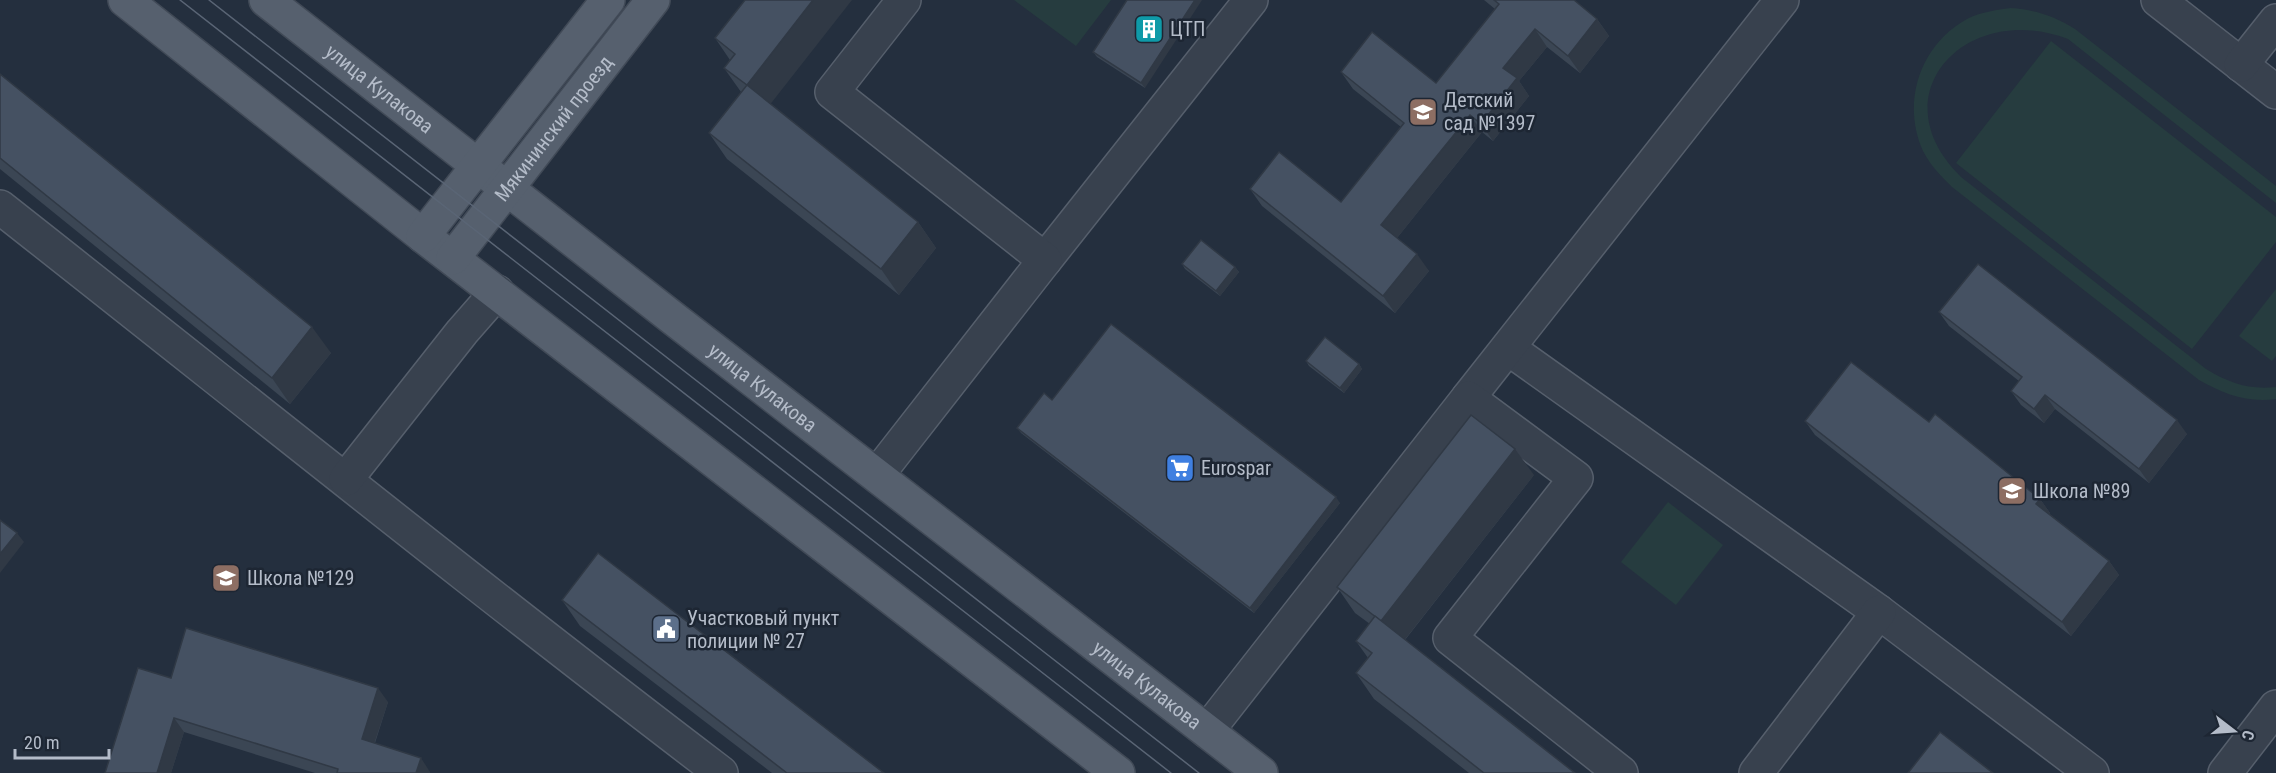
<svg xmlns="http://www.w3.org/2000/svg" width="2276" height="773" font-family="'Roboto Condensed',sans-serif">
	<style>
		.green { fill: #263c3f }
		.lines { fill: none; stroke-linecap: round; stroke-linejoin: round }
		.minor-casing { stroke: #565f6c; stroke-width: 36 }
		.major-casing { stroke: #414a57; stroke-width: 36 }
		.minor { stroke: #38414e; stroke-width: 33 }
		.major { stroke: #56606e; stroke-width: 33 }
		.tram { stroke: #5a6575; stroke-width: 1.5 }
		.wall { fill: #3b4654 }
		.shaded-wall { fill: #303945 }
		.building { fill: #455162; stroke: #303945; stroke-width: 1.5 }
		.labels { text-anchor: middle; dominant-baseline: central; stroke-width: 5; stroke-linejoin: round; paint-order: stroke }
		.poi-label { font-size: 20px; fill: #b4bcc9; stroke: #1d2633; text-anchor: start }
		.street-label { font-size: 20px; fill: #b4bcc9; stroke: #1d2633 }
	</style>
	<rect width="100%" height="100%" fill="#242f3e"/>
	<g class="green">
		<polygon points="1014,0 1111,0 1076,46"/>
		<path d="M 2011,8 C 2036,10 2054,16 2075,29 L 2276,186 L 2276,203 L 2068,39 C 1966,0 1877,95 1961,177 L 2206,369 C 2229,383 2249,390 2276,387 L 2276,399 C 2247,403 2224,394 2199,380 L 1952,187 C 1941,176 1930,165 1923,151 C 1901,102 1920,45 1967,19 C 1981,12 1996,10 2011,8 Z"/>
		<polygon points="2051,41 2276,217 2276,242 2192,349 1956,163"/>
		<polygon points="2276,289 2276,356 2272,361 2239,336"/>
		<polygon points="1668,502 1723,545 1676,605 1621,562"/>
	</g>
	<g class="lines">
		<g class="minor-casing">
			<g id="minor">
				<polyline points="2158,0 2276,92"/>
				<polyline points="2241,65 2276,21"/>
				<path d="M 0,207 C 240,396 478,588 721,773"/>
				<polyline points="1045,260 1251,0"/>
				<polyline points="1508,348 1879,612 2092,773"/>
				<polyline points="1468,398 1782,0"/>
				<polyline points="877,475 1045,260 832,92 904,0"/>
				<polyline points="346,479 462,332 497,292"/>
				<polyline points="1207,731 1468,398 1576,478 1450,638 1621,773"/>
				<polyline points="1756,773 1879,612"/>
				<polyline points="2225,773 2276,707"/>
			</g>
		</g>
		<g class="major-casing">
			<g id="major">
				<polyline points="125,0 423,236 1118,773"/>
				<path id="s1" d="M 266,0 L 674,319 L 1261,773"/>
				<polyline points="423,236 608,0"/>
				<path id="s2" d="M 453,258 L 653,0"/>
			</g>
		</g>
		<use href="#minor" class="minor"/>
		<use href="#major" class="major"/>
		<g class="tram">
			<polyline points="180,0 1171,773"/>
			<polyline points="209,0 1199,773"/>
		</g>
	</g>
	<g class="wall">
		<polygon points="745,0 770,104 918,222 936,248 899,295 727,159 709,133 741,92 724,68 730,60 715,38"/>
		<polygon points="1127,0 1145,88 1097,57 1093,52"/>
		<polygon points="1484,0 1574,0 1597,19 1609,36 1580,73 1547,47 1519,81 1529,96 1493,141 1482,132 1397,238 1429,271 1395,313 1262,206 1250,189 1341,202 1401,127 1353,89 1341,72 1436,83 1495,9"/>
		<polygon points="0,74 331,353 290,404 0,169"/>
		<polygon points="1182,264 1235,267 1239,272 1220,296 1185,269"/>
		<polygon points="1939,312 2187,434 2149,483 2055,409 2044,423 2021,405 2011,391 2019,381 1949,326"/>
		<polygon points="1306,361 1359,364 1362,369 1344,393 1309,366"/>
		<polygon points="1052,400 1340,503 1254,613 1021,433 1017,428"/>
		<polygon points="1805,421 1929,422 2040,499 2050,513 2049,514 2109,561 2119,575 2071,636 1815,435"/>
		<polygon points="1534,475 1405,640 1575,773 1469,773 1374,699 1356,673 1368,658 1356,641 1370,624 1355,613 1337,587"/>
		<polygon points="562,600 884,773 772,773 580,626"/>
		<polygon points="171,678 388,702 375,743 430,772 430,773 315,773 184,732 171,773"/>
	</g>
	<g class="shaded-wall">
		<polygon points="813,0 852,0 765,111 747,85"/>
		<polygon points="1195,0 1202,0 1145,88 1141,83"/>
		<polygon points="1597,19 1609,36 1580,73 1568,56"/>
		<polygon points="1535,29 1547,47 1519,81 1529,96 1493,141 1481,124 1503,68"/>
		<polygon points="1470,115 1482,132 1393,243 1381,225"/>
		<polygon points="918,222 936,248 899,295 881,269"/>
		<polygon points="1417,254 1429,271 1395,313 1383,296"/>
		<polygon points="1235,267 1239,272 1220,296 1216,291"/>
		<polygon points="312,327 331,353 290,404 272,378"/>
		<polygon points="1359,364 1362,369 1344,393 1340,388"/>
		<polygon points="2045,395 2055,409 2044,423 2034,409"/>
		<polygon points="2177,420 2187,434 2149,483 2139,469"/>
		<polygon points="1515,449 1534,475 1399,647 1381,621"/>
		<polygon points="1336,497 1340,503 1254,613 1250,608"/>
		<polygon points="2040,499 2050,513 2046,518 2036,504"/>
		<polygon points="17,533 24,542 0,573 0,554"/>
		<polygon points="2109,561 2119,575 2071,636 2062,622"/>
		<polygon points="378,688 388,702 371,753 362,739"/>
		<polygon points="174,718 184,732 171,773 157,773"/>
		<polygon points="421,758 430,772 430,773 416,773"/>
	</g>
	<g class="building">
		<polygon points="745,0 813,0 747,85 724,68 735,54 715,38"/>
		<polygon points="1127,0 1195,0 1141,83 1093,52"/>
		<polygon points="1494,0 1574,0 1597,19 1568,56 1535,29 1503,68 1517,78 1481,124 1470,115 1381,225 1417,254 1383,296 1250,189 1279,152 1341,202 1404,123 1341,72 1372,32 1436,83 1499,4"/>
		<polygon points="0,74 312,327 272,378 0,158"/>
		<polygon points="747,85 918,222 881,269 709,133"/>
		<polygon points="1201,240 1235,267 1216,291 1182,264"/>
		<polygon points="1978,264 2177,420 2139,469 2045,395 2034,409 2011,391 2022,377 1939,312"/>
		<polygon points="1111,324 1336,497 1250,608 1017,428 1044,393 1052,400"/>
		<polygon points="1325,337 1359,364 1340,388 1306,361"/>
		<polygon points="1851,362 1929,422 1935,414 2040,499 2036,504 2109,561 2062,622 1805,421"/>
		<polygon points="1471,415 1515,449 1381,621 1337,587"/>
		<polygon points="0,520 17,533 0,554"/>
		<polygon points="598,553 884,773 787,773 562,600"/>
		<polygon points="1375,616 1575,773 1484,773 1356,673 1372,653 1356,641"/>
		<polygon points="186,628 378,688 362,739 421,758 416,773 337,773 338,769 174,718 157,773 105,773 138,668 171,678"/>
		<polygon points="1940,732 1993,773 1908,773"/>
	</g>
	<defs>
		<g id="building-square" transform="scale(1.5)"><rect x="-9" y="-9" width="18" height="18" rx="4" fill="#0f9aa8" stroke="#1d2633"/><path d="M-4-6H4V6H1V3H-1V6H-4ZM-2.5-4.3h1.7v1.8h-1.7ZM.8-4.3h1.7v1.8H.8ZM-2.5-1h1.7V.8h-1.7ZM.8-1h1.7V.8H.8Z" fill="#fff"/></g>
		<g id="school-square" transform="scale(1.5)"><rect x="-9" y="-9" width="18" height="18" rx="4" fill="#8d6e63" stroke="#1d2633"/><path d="M0-5L7-2L0 1L-7-2ZM-4 1L0 2.5L4 1V4Q0 6-4 4Z" fill="#fff"/></g>
		<g id="supermarket-square" transform="scale(1.5)"><rect x="-9" y="-9" width="18" height="18" rx="4" fill="#3f7fe0" stroke="#1d2633"/><path d="M-6-5.5h2.5l.6 2H6L4.5 2H-2.5L-4.4-4H-6ZM-1.5 3.2a1.3 1.3 0 1 0 .1 0ZM3 3.2a1.3 1.3 0 1 0 .1 0Z" fill="#fff"/></g>
		<g id="civic-square" transform="scale(1.5)"><rect x="-9" y="-9" width="18" height="18" rx="4" fill="#5c6f8a" stroke="#1d2633"/><path d="M-.6-6.5H3V-4.5H.6V-3L4-1V1h2V6H-6V1h2V-1L-.6-3ZM-1.2 2.5V6h2.4V2.5Z" fill="#fff"/></g>
	</defs>
	<g fill-rule="evenodd">
		<use href="#building-square" x="1149" y="29"/>
		<use href="#school-square" x="1423" y="112"/>
		<use href="#supermarket-square" x="1180" y="468"/>
		<use href="#school-square" x="2012" y="491"/>
		<use href="#school-square" x="226" y="578"/>
		<use href="#civic-square" x="666" y="629"/>
	</g>
	<g class="labels">
		<g class="poi-label">
			<text x="1170" y="29">ЦТП</text>
			<text x="1444" y="100">Детский<tspan x="1444" dy="23">сад №1397</tspan></text>
			<text x="1201" y="468">Eurospar</text>
			<text x="2033" y="491">Школа №89</text>
			<text x="247" y="578">Школа №129</text>
			<text x="687" y="618">Участковый пункт<tspan x="687" dy="23">полиции № 27</tspan></text>
		</g>
		<g class="street-label">
			<text stroke="none"><textPath href="#s1" startOffset="144">улица Кулакова</textPath></text>
			<text stroke="none"><textPath href="#s2" startOffset="164">Мякининский проезд</textPath></text>
			<text stroke="none"><textPath href="#s1" startOffset="630">улица Кулакова</textPath></text>
			<text stroke="none"><textPath href="#s1" startOffset="1116">улица Кулакова</textPath></text>
		</g>
	</g>
	<g transform="translate(2234 731) rotate(107)" stroke="#1d2633" stroke-width="4.5" paint-order="stroke">
	<path d="M0-4.5L10 22L0 15L-10 22Z" fill="#b4bcc9"/>
	<text y="-9" font-size="16" font-weight="bold" text-anchor="middle" fill="#b4bcc9">С</text>
	</g>
	<path d="M15 749v9h94v-9" fill="none" stroke="#b4bcc9" stroke-width="3"/>
	<text x="24" y="749" font-size="18" fill="#b4bcc9" stroke="#1d2633" stroke-width="4.5" paint-order="stroke">20 m</text>
</svg>
